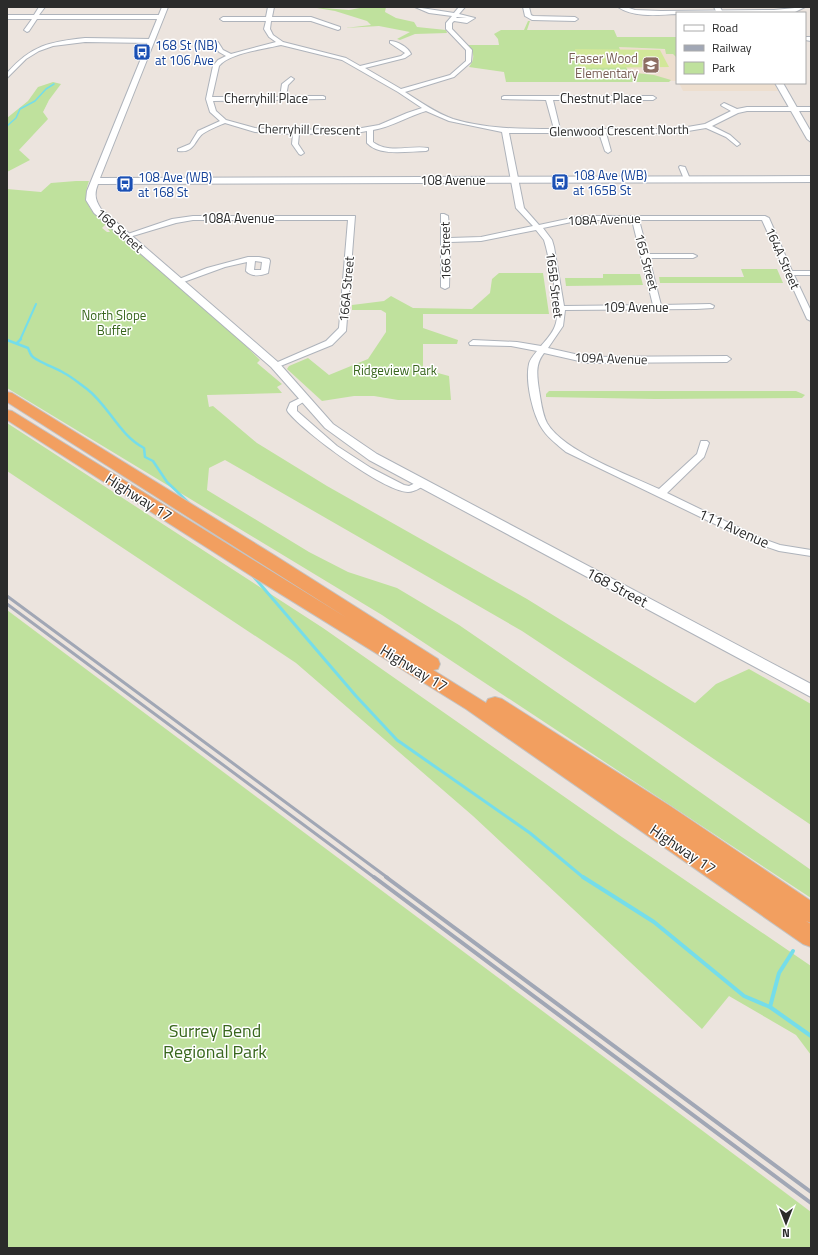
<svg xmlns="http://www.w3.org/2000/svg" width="818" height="1255" font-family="'Titillium Web',sans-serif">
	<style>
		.education { fill: #eddece }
		.green { fill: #bfe19d }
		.pitch { fill: #d2e799 }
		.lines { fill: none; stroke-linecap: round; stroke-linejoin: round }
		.stream-far4 { stroke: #75ddea; stroke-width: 1.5 }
		.stream-far3 { stroke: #75ddea; stroke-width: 2 }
		.stream-far2 { stroke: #75ddea; stroke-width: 2.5 }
		.stream-far1 { stroke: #75ddea; stroke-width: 3 }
		.stream { stroke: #75ddea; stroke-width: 4 }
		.minor-casing { stroke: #aeb3bb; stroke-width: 2 }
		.tertiary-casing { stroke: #aeb3bb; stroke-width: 2 }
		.trunk-casing { stroke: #c4c4c4; stroke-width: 2 }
		.minor { fill: #fff; fill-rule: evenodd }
		.tertiary { fill: #fff; fill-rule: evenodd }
		.trunk { fill: #f29f60; fill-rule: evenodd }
		.rail-far1 { stroke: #a1a7b5; stroke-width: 3 }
		.rail { stroke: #a1a7b5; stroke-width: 4 }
		.labels { text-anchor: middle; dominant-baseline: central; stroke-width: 3; stroke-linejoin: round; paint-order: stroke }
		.far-transit-label { font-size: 13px; fill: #164399; stroke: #fff; text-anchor: start }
		.far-education-label { font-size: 13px; fill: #785e54; stroke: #fff; text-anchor: end }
		.far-street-label { font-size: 13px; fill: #2b2b2b; stroke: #fff }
		.far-park-label { font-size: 13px; fill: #38661d; stroke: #fff }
		.street-label { font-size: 15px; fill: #2b2b2b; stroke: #fff }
		.near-park-label { font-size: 18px; fill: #38661d; stroke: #fff }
	</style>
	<rect width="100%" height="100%" fill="#ece4de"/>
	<g class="education">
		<polygon points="619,47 677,50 677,81 632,81"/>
		<polygon points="679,83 774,83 778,91 683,91"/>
	</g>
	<g class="green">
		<polygon points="311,7 349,10 365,7 386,7 385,12 396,18 414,22 417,27 446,30 447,33 415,34 400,40 397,39 410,32 379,26 345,28 371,25 367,21 335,11"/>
		<path d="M 528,21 L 530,21 L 527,30 L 614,30 L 617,37 L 677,37 L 677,58 L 673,54 L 666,54 L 665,49 L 619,47 L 628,72 L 654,75 L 671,80 L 669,82 L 506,82 L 504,72 L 469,67 C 475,59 475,52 467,45 L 499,45 L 498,39 L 494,34 L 501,30 L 524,30 Z"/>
		<polygon points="53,82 61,84 49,100 43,112 48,119 19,150 30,160 7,172 7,118 28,101 38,87"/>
		<path d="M 76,181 L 89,181 C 81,203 90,210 106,224 L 102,228 L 107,232 L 110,232 L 108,229 L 111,228 L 242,342 L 260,360 L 257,363 L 282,384 L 277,387 L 282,393 L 207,395 L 209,407 L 213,406 L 257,443 L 327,486 L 527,599 L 695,703 L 716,684 L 749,669 L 811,704 L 811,825 L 658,721 L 522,631 L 225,460 L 209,468 L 207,490 L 309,552 L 348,572 L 397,588 L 459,625 L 619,735 L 811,870 L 811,898 L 382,615 L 7,388 L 7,189 L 41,192 L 51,183 Z"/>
		<polygon points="741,269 777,269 783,283 660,283 659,277 744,277"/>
		<polygon points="499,273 543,273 549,314 423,314 423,328 458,340 457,344 423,344 423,369 449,376 451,400 398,400 374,396 354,396 322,401 287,369 289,366 308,358 329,375 368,359 386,332 386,313 381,310 352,310 352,305 384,301 391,296 413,308 472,309 490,293 492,279"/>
		<polygon points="603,274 640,274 643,285 566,286 565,278 603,278"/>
		<polygon points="549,391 796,391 805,395 802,398 655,399 546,397 546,394"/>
		<polygon points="7,423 323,628 619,835 811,966 811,1055 796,1035 729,996 702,1029 473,816 296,663 7,471"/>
		<polygon points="7,610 811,1212 811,1248 7,1248"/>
	</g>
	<polygon class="pitch" points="575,49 660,50 669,67 580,68"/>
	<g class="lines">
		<polyline class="stream-far4" points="7,126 16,118 20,109 35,101 46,89 54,84"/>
		<polyline class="stream-far3" points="20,340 36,304"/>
		<g class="stream-far2">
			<path d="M 7,340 L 28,348 C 29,350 30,354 32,356 C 36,361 58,369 64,373 C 72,377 80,384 87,389 C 109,406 119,435 144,448 L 145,457 L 153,461 L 167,482 L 189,503"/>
			<polyline points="17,343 21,339"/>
			<polyline points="215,533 223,543"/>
			<polyline points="251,574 255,578"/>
		</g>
		<polyline class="stream-far1" points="254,577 356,696 397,740 530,833 584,878"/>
		<g class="stream">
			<polyline points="583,877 654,922 744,996 770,1007 811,1036"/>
			<polyline points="770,1007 779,973 793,951"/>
		</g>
		<g class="minor-casing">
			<g id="minor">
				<polygon points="39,7 45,7 39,15 161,15 164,17 161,19 37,19 29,31 27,32 24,30 32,19 7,19 7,15 34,15"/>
				<path d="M 268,7 L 274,7 L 272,17 L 311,17 L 340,27 L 340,29 L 338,30 L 311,21 L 271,21 L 270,29 L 273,35 L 283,42 L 346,58 L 360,66 L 401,56 L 405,53 L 390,43 L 390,41 C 397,41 408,47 411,54 L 405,58 L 365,68 L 401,89 L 450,75 L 466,61 L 466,50 L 446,29 L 446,23 L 452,16 L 429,13 L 415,7 L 454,13 L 459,7 L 465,7 L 459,14 L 475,18 L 467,23 L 454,21 L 452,23 L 452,29 L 472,50 L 471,62 L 454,77 L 405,92 C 420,102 436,113 453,119 C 486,129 520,129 554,129 L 546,100 L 502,99 L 502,97 L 504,96 L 653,96 L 656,98 L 653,100 L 553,100 L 560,129 L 676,129 L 705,124 L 731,111 L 722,106 L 721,105 L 724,103 L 737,109 L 747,107 L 811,107 L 811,111 L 747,111 L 738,113 L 712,126 L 730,135 L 740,144 L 737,146 L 726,137 L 706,128 L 676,133 L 606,133 L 611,151 L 608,153 L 605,151 L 599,133 L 509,133 L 524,208 L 539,225 L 581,216 L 765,216 L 769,218 L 792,271 L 811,271 L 811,275 L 794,275 L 811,311 L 811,321 L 807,319 L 762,220 L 639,220 L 648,254 L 693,254 L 697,256 L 693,258 L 649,258 L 661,305 L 710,304 L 714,306 L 713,308 L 696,309 L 565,310 L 563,326 L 548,348 L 588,357 L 727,356 L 731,359 L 727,362 L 588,363 L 544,353 C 535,364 537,376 539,390 C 541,401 542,413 547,423 C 563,451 629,475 659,489 L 697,454 L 701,441 L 707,441 L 709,443 L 704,457 L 667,493 L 758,537 L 780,545 L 811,550 L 811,556 L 779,551 L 750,541 L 566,452 C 558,445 549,439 543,430 C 533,416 525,382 529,364 C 530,359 534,355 537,351 L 511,346 L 470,345 L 469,343 L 473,340 L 517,342 L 541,346 C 546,340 552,334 555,326 C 562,310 550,264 546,247 L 544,240 L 536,230 L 481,241 L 450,242 L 449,287 L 445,289 L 441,287 L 441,214 L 444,214 L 448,216 L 450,238 L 481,237 L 533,226 L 516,208 L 502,132 L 449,121 L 426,111 C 408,116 392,127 373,130 L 373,142 C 388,154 411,145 428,148 L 428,150 L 426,151 C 409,151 380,157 367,143 L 367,131 L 356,133 L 299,134 L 298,144 L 304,153 L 301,155 L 299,154 L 292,144 L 293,134 L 255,132 L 225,123 C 218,126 210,129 204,133 C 195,138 195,154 178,151 L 178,149 L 190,144 L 198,131 L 220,121 L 210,112 L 206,99 L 213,66 L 218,60 L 226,56 L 219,52 L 213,43 L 214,42 L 218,42 L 223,50 L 231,54 L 276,42 L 269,37 L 264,29 L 266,21 L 223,21 L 220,19 L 223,17 L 266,17 ZM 457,17 L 467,18 L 456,18 ZM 281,45 L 342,60 L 398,92 L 422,108 L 407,113 L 379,125 L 356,129 L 275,130 L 255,128 L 226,120 L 216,111 L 213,101 L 325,99 L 325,97 L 323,96 L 286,96 L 288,85 L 294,79 L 291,77 L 282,84 L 280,97 L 212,97 L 219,66 C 229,53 265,49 281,45 ZM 581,220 L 632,220 L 653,305 L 564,306 L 554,247 L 552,240 L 543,228 Z"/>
				<polygon points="523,7 529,7 531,15 533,16 575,17 578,19 575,21 532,20 525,16"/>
				<path d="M 618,7 L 626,7 L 635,10 L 661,11 L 774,10 L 805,7 L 795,12 L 781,13 L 677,13 L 677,14 C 659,15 634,18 618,7 Z"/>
				<polygon points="806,37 811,37 811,41 805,40"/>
				<path d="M 85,38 L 151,39 L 154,41 L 151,43 L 85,42 L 53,46 L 39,51 L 26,59 L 7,78 L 7,73 C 32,45 49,42 85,38 Z"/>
				<polygon points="680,166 685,167 690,179 689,180 684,179 679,167"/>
				<polygon points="193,216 355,216 346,331 332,345 278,367 275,368 271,365 326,341 339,328 348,220 193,220 176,223 126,238 122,236 172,219"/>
				<path d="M 248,257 L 259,257 L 269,259 L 270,261 L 268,273 C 260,276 252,277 246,271 L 247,262 L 225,267 L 181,283 L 175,283 L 174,281 L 207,268 ZM 255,261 L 262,262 L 261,270 L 254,270 Z"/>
				<path d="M 304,396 L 308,399 L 297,406 L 297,411 L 337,446 L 371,468 L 404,485 L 409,486 L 422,480 L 427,483 L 425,485 C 420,488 414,492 408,492 C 383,491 305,433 288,412 L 287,410 L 290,403 Z"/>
			</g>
		</g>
		<g class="tertiary-casing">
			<g id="tertiary">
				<path d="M 162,7 L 168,7 L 100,178 L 811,176 L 811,182 L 98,184 C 94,194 95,200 101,209 L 279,363 L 333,424 L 377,454 L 811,684 L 811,697 L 369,460 L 325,428 L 271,367 L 94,213 L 86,200 L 87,191 Z"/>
				<polygon points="714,7 720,7 723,13 717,13"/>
				<polygon points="775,83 783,83 811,132 811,142 807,139"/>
			</g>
		</g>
		<g class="trunk-casing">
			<polygon id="trunk" points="7,392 12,393 274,555 438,659 440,664 438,669 433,670 486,703 488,699 495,697 502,699 670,806 811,901 811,923 806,921 811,924 811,947 803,944 466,709 253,577 7,420 7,410 12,411 347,618 7,402"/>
		</g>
		<use href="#minor" class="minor"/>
		<use href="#tertiary" class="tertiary"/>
		<use href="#trunk" class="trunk"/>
		<g class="rail-far1">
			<polyline points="7,596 388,878"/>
			<polyline points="7,604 375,878"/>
		</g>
		<g class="rail">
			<polyline points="374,877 811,1203"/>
			<polyline points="386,877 811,1192"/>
		</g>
	</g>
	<defs>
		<g id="bus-square" transform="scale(0.9)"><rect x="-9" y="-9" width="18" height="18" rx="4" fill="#1a4fb4" stroke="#fff"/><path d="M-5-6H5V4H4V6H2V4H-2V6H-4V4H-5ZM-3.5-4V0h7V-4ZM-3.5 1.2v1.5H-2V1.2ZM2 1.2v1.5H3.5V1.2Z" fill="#fff"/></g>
		<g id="school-square" transform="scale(0.9)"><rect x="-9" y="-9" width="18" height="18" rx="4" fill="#8d6e63" stroke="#fff"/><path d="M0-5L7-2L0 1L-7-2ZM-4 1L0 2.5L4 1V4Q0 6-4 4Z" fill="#fff"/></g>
	</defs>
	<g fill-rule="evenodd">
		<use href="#bus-square" x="142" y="52"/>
		<use href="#school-square" x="651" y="65"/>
		<use href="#bus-square" x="560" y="182"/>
		<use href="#bus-square" x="125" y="184"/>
	</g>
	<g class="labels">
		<g class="far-transit-label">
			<text x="155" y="45">168 St (NB)<tspan x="155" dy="15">at 106 Ave</tspan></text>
			<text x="573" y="175">108 Ave (WB)<tspan x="573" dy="15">at 165B St</tspan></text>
			<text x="138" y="177">108 Ave (WB)<tspan x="138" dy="15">at 168 St</tspan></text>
		</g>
		<g class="far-education-label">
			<text x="638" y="58">Fraser Wood<tspan x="638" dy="15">Elementary</tspan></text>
		</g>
		<g class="far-street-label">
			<text x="266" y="98">Cherryhill Place</text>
			<text x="601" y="98">Chestnut Place</text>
			<text transform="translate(309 129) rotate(1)">Cherryhill Crescent</text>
			<text transform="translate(619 130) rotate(-1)">Glenwood Crescent North</text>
			<text x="453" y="180">108 Avenue</text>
			<text x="238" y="218">108A Avenue</text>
			<text transform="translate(604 219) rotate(-2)">108A Avenue</text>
			<text transform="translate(120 230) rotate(42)">168 Street</text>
			<text transform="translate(445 251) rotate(-91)">166 Street</text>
			<text transform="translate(783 258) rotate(66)">164A Street</text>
			<text transform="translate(647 262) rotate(75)">165 Street</text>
			<text transform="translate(555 285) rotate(83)">165B Street</text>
			<text transform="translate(346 289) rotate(-85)">166A Street</text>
			<text x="636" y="307">109 Avenue</text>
			<text transform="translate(611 358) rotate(2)">109A Avenue</text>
		</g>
		<g class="far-park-label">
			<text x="114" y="315">North Slope<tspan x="114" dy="15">Buffer</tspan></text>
			<text x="395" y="370">Ridgeview Park</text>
		</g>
		<g class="street-label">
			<text transform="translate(139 497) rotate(32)">Highway 17</text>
			<text transform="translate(734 528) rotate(24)">111 Avenue</text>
			<text transform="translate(617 587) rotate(28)">168 Street</text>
			<text transform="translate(414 668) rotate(31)">Highway 17</text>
			<text transform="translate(683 849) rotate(34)">Highway 17</text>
		</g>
		<g class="near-park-label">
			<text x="215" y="1030">Surrey Bend<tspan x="215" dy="21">Regional Park</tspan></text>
		</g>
	</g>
	<rect width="818" height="1255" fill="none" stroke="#2b2b2b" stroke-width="16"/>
	<rect x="676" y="12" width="130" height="72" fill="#ffffff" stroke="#aaaaaa"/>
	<rect x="684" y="25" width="20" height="6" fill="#ffffff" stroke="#aaaaaa"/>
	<text x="712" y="32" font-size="12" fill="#2b2b2b">Road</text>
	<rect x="684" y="45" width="20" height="6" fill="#a1a7b5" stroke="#aaaaaa"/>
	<text x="712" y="52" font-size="12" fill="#2b2b2b">Railway</text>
	<rect x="684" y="62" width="20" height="12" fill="#bfe19d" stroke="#aaaaaa"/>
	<text x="712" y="72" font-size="12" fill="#2b2b2b">Park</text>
	<g transform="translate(786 1223) rotate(180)" stroke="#ffffff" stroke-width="3" paint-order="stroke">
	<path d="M0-3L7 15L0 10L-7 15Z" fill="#2b2b2b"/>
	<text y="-6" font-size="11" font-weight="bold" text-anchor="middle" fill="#2b2b2b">N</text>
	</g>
</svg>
